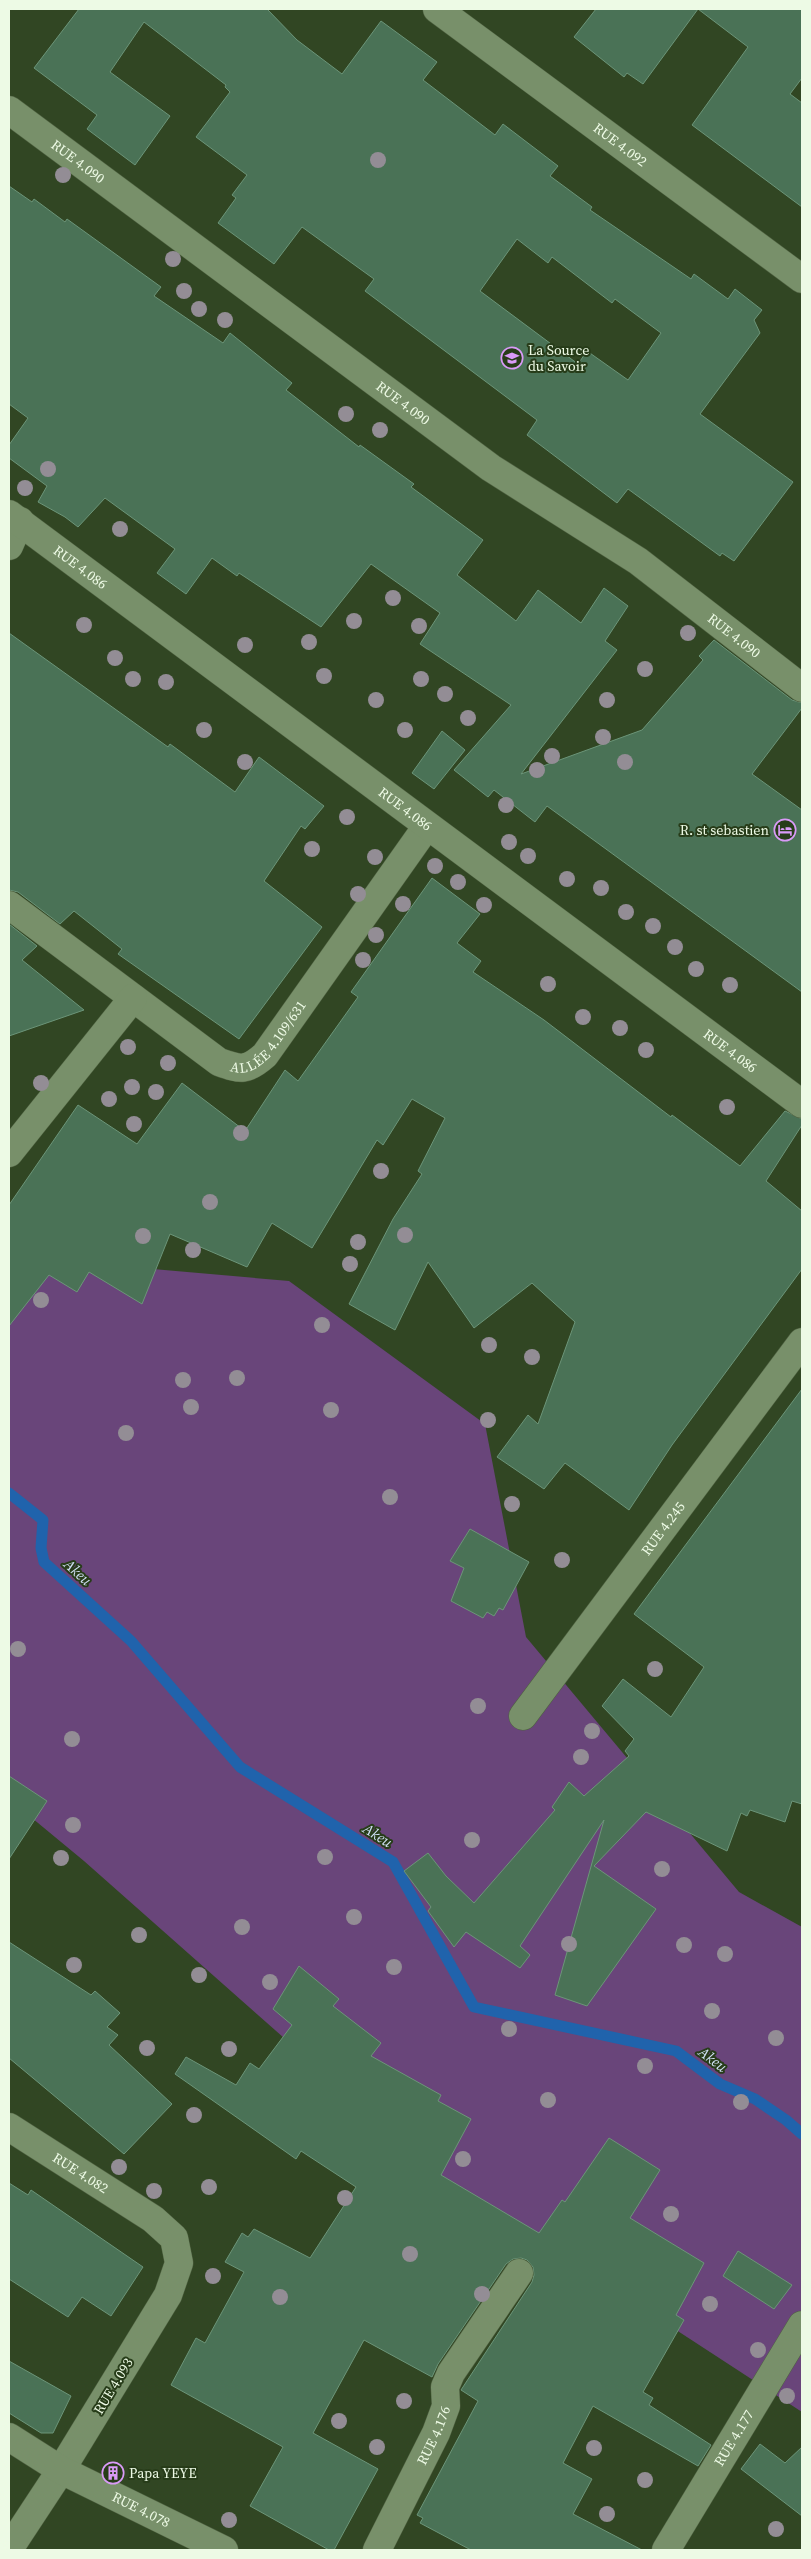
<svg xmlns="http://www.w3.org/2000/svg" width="811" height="2559" font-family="'Source Serif 4',serif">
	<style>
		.green { fill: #69457a }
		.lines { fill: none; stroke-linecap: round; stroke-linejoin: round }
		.stream { stroke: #2063ac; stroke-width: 11 }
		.building { fill: #4a7256; stroke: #6c9579; fill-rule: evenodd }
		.street-casing { stroke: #506242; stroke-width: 29 }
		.secondary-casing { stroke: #506242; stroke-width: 29 }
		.street { stroke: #78906a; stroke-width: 28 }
		.secondary { stroke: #78906a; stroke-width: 28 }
		.tree { fill: #938d95 }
		.labels { text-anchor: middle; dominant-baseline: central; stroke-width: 4; stroke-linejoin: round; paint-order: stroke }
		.street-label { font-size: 14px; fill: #edfae5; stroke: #273c19 }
		.poi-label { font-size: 14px; fill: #edfae5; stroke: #273c19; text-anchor: start }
		.water-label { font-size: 15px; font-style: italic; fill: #cedef2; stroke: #273c19 }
	</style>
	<rect width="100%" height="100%" fill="#314623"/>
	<polygon class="green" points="9,1227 51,1260 289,1281 485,1424 526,1637 739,1892 802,1927 802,2412 440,2176 84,1861 9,1799"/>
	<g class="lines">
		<polyline class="stream" points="9,1493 43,1520 41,1548 44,1562 131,1641 240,1767 393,1862 474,2007 676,2051 720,2084 755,2099 786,2120 802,2134"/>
	</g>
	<g class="building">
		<path d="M 79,9 L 267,9 L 297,40 L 342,74 L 381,21 L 437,62 L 423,80 L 495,135 L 503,124 L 558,166 L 550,176 L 592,207 L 590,210 L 691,279 L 694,274 L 728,299 L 735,289 L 762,310 L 754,320 L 760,333 L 700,414 L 793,482 L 734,561 L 722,553 L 720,556 L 628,489 L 617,503 L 527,435 L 537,420 L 365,291 L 374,279 L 302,227 L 274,264 L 218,223 L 236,198 L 232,195 L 247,175 L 196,137 L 230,92 L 225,87 L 226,85 L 144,22 L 110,72 L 170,116 L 135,165 L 87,129 L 97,115 L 34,68 ZM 517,239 L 548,263 L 552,257 L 612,303 L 615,299 L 661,333 L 628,380 L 587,351 L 578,364 L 480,291 Z"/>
		<polygon points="596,9 802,9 802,78 790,94 802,103 802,207 692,125 748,47 698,9 643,84 627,73 624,77 574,37"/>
		<polygon points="9,186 32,202 34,199 65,222 67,219 161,287 154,296 223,343 230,333 292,383 286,390 359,447 360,445 414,484 411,487 483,540 457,575 516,621 538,590 581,623 604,588 628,606 605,641 617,650 521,774 642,730 703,660 699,656 714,640 792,700 802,703 802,708 752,774 802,810 802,992 547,806 535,822 494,790 488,797 454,770 511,705 420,644 440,613 371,564 321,627 239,573 237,576 212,558 186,594 157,573 175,549 105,498 78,527 65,517 38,502 47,486 9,458 9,445 28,418 9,404"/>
		<polygon points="9,633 168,747 170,744 235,792 259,757 324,806 305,829 301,826 264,881 322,927 239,1039 118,954 122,949 74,911 60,924 18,892 9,890"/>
		<polygon points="442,731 465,750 434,789 412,773"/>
		<polygon points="432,878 480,914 457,943 481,961 473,972 544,1020 671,1117 672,1115 740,1166 785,1111 802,1119 802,1125 766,1181 802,1211 802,1269 672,1445 629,1510 565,1463 544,1489 497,1457 528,1415 538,1424 575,1322 532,1283 474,1328 428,1262 395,1330 349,1304 393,1219 422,1174 418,1171 445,1118 412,1099 383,1145 377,1140 312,1248 272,1223 247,1267 170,1234 142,1304 89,1272 77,1292 49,1275 9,1326 9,1205 78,1105 137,1144 182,1083 245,1131 285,1070 298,1081 358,997 351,992"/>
		<polygon points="9,924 37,946 22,960 84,1010 9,1036"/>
		<polygon points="802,1389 802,1804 792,1801 785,1822 750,1810 747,1816 741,1813 727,1851 646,1812 594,1866 656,1909 587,2006 555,1995 604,1820 520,1946 530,1955 520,1968 466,1932 454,1947 428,1911 431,1907 404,1871 428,1853 446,1876 474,1903 555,1810 552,1807 569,1782 584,1796 629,1756 625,1751 634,1739 602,1706 623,1679 671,1717 704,1667 634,1614"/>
		<polygon points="470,1529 529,1562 503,1610 499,1608 494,1616 487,1612 483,1618 451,1601 464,1568 450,1561"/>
		<polygon points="9,1776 47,1801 9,1859"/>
		<polygon points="9,1942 91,1995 95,1991 120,2013 107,2027 118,2035 109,2045 172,2104 124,2154 9,2058"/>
		<polygon points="299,1966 339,1999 333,2006 381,2043 371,2056 441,2095 438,2101 471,2119 441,2175 539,2233 562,2200 565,2202 609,2138 660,2170 630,2218 704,2263 676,2315 684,2320 643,2392 653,2398 649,2405 711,2445 698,2466 593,2406 563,2463 592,2479 573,2514 642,2550 471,2550 420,2523 423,2518 417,2515 478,2401 461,2390 532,2282 534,2275 533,2267 527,2260 521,2258 513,2259 506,2264 438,2364 432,2377 364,2340 313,2433 378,2469 334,2550 329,2550 250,2506 283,2447 171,2385 196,2338 205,2343 244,2272 225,2262 242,2233 248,2237 254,2229 310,2258 356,2187 301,2151 296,2159 175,2074 186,2057 236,2085 250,2063 259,2069 292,2025 273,2009"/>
		<polygon points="9,2183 28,2195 31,2190 143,2267 111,2316 82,2297 68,2317 9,2279"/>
		<polygon points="738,2251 792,2285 774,2309 723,2276"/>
		<polygon points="9,2361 71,2396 53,2433 41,2433 9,2413"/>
		<polygon points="760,2444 785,2463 802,2447 802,2516 741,2469"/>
	</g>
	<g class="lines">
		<g class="street-casing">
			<g id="street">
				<path id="s1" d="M 437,9 L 802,279"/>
				<path id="s2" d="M 9,110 L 491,468 L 638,561 L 802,688"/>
				<polyline points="9,546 20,521"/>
				<path id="s3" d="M 9,905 L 219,1062 C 241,1070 247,1071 265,1055 L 427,826"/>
				<polyline points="9,1153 133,998"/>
				<path id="s4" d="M 523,1716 L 802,1342"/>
				<path id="s5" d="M 9,2127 L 153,2219 L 174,2238 L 179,2263 L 168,2295 L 61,2470 L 9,2549"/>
				<path id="s6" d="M 9,2437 L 61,2470 L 224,2550"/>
				<path id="s7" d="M 377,2550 L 436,2433 L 446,2406 L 445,2387 L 451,2373 L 519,2273"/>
				<path id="s8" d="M 666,2550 L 802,2325"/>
			</g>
		</g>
		<g class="secondary-casing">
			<g id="secondary">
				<path id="s9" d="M 9,514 L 802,1104"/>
			</g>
		</g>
		<use href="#street" class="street"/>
		<use href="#secondary" class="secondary"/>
	</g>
	<g class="tree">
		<circle cx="378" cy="160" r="8"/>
		<circle cx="63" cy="175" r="8"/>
		<circle cx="173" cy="259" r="8"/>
		<circle cx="184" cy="291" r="8"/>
		<circle cx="199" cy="309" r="8"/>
		<circle cx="225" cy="320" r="8"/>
		<circle cx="346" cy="414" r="8"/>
		<circle cx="380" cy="430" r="8"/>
		<circle cx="48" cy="469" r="8"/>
		<circle cx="25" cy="488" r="8"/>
		<circle cx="120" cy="529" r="8"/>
		<circle cx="393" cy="598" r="8"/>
		<circle cx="354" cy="621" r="8"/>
		<circle cx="84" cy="625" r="8"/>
		<circle cx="419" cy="626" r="8"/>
		<circle cx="688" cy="633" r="8"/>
		<circle cx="309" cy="642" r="8"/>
		<circle cx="245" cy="645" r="8"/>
		<circle cx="115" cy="658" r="8"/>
		<circle cx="645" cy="669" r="8"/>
		<circle cx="324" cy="676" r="8"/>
		<circle cx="133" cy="679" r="8"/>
		<circle cx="421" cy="679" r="8"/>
		<circle cx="166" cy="682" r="8"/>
		<circle cx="445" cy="694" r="8"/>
		<circle cx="376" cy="700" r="8"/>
		<circle cx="607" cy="700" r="8"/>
		<circle cx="468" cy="718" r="8"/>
		<circle cx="204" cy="730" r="8"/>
		<circle cx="405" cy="730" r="8"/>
		<circle cx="603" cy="737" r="8"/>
		<circle cx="552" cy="756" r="8"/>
		<circle cx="245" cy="762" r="8"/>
		<circle cx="625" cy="762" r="8"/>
		<circle cx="537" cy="770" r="8"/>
		<circle cx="506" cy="805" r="8"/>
		<circle cx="347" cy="817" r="8"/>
		<circle cx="509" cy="842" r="8"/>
		<circle cx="312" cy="849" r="8"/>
		<circle cx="528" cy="856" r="8"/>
		<circle cx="375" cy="857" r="8"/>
		<circle cx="435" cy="866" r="8"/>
		<circle cx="567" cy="879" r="8"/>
		<circle cx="458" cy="882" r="8"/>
		<circle cx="601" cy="888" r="8"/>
		<circle cx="358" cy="894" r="8"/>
		<circle cx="403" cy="904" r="8"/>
		<circle cx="484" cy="905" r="8"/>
		<circle cx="626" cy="912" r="8"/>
		<circle cx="653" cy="926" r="8"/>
		<circle cx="376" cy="935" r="8"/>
		<circle cx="675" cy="947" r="8"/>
		<circle cx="363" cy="960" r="8"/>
		<circle cx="696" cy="969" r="8"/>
		<circle cx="548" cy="984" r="8"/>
		<circle cx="730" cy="985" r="8"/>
		<circle cx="583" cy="1017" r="8"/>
		<circle cx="620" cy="1028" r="8"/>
		<circle cx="128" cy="1047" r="8"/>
		<circle cx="646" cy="1050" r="8"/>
		<circle cx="168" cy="1063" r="8"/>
		<circle cx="41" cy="1083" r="8"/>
		<circle cx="132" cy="1087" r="8"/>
		<circle cx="156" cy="1092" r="8"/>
		<circle cx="109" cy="1099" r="8"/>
		<circle cx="727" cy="1107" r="8"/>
		<circle cx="134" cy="1124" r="8"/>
		<circle cx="241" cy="1133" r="8"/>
		<circle cx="381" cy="1171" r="8"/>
		<circle cx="210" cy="1202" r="8"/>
		<circle cx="405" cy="1235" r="8"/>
		<circle cx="143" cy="1236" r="8"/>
		<circle cx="358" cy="1242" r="8"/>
		<circle cx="193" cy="1250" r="8"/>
		<circle cx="350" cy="1264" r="8"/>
		<circle cx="41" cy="1300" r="8"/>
		<circle cx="322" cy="1325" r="8"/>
		<circle cx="489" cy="1345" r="8"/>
		<circle cx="532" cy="1357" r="8"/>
		<circle cx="237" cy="1378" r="8"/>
		<circle cx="183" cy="1380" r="8"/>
		<circle cx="191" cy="1407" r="8"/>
		<circle cx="331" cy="1410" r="8"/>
		<circle cx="488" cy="1420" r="8"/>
		<circle cx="126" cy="1433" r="8"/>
		<circle cx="390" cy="1497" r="8"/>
		<circle cx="512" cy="1504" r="8"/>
		<circle cx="562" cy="1560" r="8"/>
		<circle cx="18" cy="1649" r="8"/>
		<circle cx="655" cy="1669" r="8"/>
		<circle cx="478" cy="1706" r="8"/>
		<circle cx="592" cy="1731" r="8"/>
		<circle cx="72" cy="1739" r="8"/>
		<circle cx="581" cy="1757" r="8"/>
		<circle cx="73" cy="1825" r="8"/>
		<circle cx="472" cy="1840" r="8"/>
		<circle cx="325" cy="1857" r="8"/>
		<circle cx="61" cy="1858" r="8"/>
		<circle cx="662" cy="1869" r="8"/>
		<circle cx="354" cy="1917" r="8"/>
		<circle cx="242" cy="1927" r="8"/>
		<circle cx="139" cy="1935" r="8"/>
		<circle cx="569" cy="1944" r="8"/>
		<circle cx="684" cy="1945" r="8"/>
		<circle cx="725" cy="1954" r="8"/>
		<circle cx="74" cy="1965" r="8"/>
		<circle cx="394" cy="1967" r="8"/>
		<circle cx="199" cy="1975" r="8"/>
		<circle cx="270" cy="1982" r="8"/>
		<circle cx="712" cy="2011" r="8"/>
		<circle cx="509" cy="2029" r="8"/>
		<circle cx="776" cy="2038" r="8"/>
		<circle cx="147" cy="2048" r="8"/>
		<circle cx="229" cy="2049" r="8"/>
		<circle cx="645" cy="2066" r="8"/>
		<circle cx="548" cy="2100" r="8"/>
		<circle cx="741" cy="2102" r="8"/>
		<circle cx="194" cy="2115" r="8"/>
		<circle cx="463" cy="2159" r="8"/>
		<circle cx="119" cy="2167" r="8"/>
		<circle cx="209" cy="2187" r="8"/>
		<circle cx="154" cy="2191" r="8"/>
		<circle cx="345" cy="2198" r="8"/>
		<circle cx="671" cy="2214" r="8"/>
		<circle cx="410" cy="2254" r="8"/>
		<circle cx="213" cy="2276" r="8"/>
		<circle cx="482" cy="2294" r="8"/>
		<circle cx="280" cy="2297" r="8"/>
		<circle cx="710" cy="2304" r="8"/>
		<circle cx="758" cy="2350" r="8"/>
		<circle cx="787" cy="2396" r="8"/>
		<circle cx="404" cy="2401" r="8"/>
		<circle cx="339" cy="2421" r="8"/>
		<circle cx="377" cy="2447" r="8"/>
		<circle cx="594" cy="2448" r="8"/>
		<circle cx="645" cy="2480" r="8"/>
		<circle cx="607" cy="2514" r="8"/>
		<circle cx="229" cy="2520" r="8"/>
		<circle cx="776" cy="2529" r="8"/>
	</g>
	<defs>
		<g id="school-ring" transform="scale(1.125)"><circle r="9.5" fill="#273c19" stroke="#d99af7" stroke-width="1.5"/><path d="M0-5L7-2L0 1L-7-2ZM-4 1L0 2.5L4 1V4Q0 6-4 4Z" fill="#d99af7"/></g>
		<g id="hotel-ring" transform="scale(1.125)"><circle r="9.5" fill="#273c19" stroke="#d99af7" stroke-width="1.5"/><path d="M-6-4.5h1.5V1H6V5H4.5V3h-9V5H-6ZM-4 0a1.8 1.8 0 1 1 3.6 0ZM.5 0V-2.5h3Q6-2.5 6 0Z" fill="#d99af7"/></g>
		<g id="building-ring" transform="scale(1.125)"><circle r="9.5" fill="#273c19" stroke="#d99af7" stroke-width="1.5"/><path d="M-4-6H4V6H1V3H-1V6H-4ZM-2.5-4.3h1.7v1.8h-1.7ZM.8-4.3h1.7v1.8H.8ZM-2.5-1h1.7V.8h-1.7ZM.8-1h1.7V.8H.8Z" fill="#d99af7"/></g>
	</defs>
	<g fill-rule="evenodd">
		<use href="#school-ring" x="512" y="358"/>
		<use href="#hotel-ring" x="785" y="830"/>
		<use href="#building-ring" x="113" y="2473"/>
	</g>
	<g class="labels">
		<g class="street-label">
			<text stroke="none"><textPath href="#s1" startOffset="228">RUE 4.092</textPath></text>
			<text stroke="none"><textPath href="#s2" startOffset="86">RUE 4.090</textPath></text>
			<text stroke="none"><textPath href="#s2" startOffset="491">RUE 4.090</textPath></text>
			<text stroke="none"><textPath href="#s9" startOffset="89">RUE 4.086</textPath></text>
			<text stroke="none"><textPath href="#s2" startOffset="896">RUE 4.090</textPath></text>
			<text stroke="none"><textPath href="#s9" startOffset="494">RUE 4.086</textPath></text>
			<text stroke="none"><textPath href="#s3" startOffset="326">ALLÉE 4.109/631</textPath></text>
			<text stroke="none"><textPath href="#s9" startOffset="899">RUE 4.086</textPath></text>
			<text stroke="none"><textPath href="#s4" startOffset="234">RUE 4.245</textPath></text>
			<text stroke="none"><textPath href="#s5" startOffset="85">RUE 4.082</textPath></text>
			<text transform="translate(113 2386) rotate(-59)">RUE 4.093</text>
			<text stroke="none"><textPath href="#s7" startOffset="128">RUE 4.176</textPath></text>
			<text stroke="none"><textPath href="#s8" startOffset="131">RUE 4.177</textPath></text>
			<text stroke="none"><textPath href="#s6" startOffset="151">RUE 4.078</textPath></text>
		</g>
		<g class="poi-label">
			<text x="528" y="350">La Source<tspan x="528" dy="16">du Savoir</tspan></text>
			<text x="769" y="830" text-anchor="end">R. st sebastien</text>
			<text x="129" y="2473">Papa YEYE</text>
		</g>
		<g class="water-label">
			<text transform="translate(78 1572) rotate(42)">Akeu</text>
			<text transform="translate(378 1835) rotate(32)">Akeu</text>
			<text transform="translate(713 2059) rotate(37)">Akeu</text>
		</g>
	</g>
	<rect width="811" height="2559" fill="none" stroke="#edfae5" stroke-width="20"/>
</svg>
